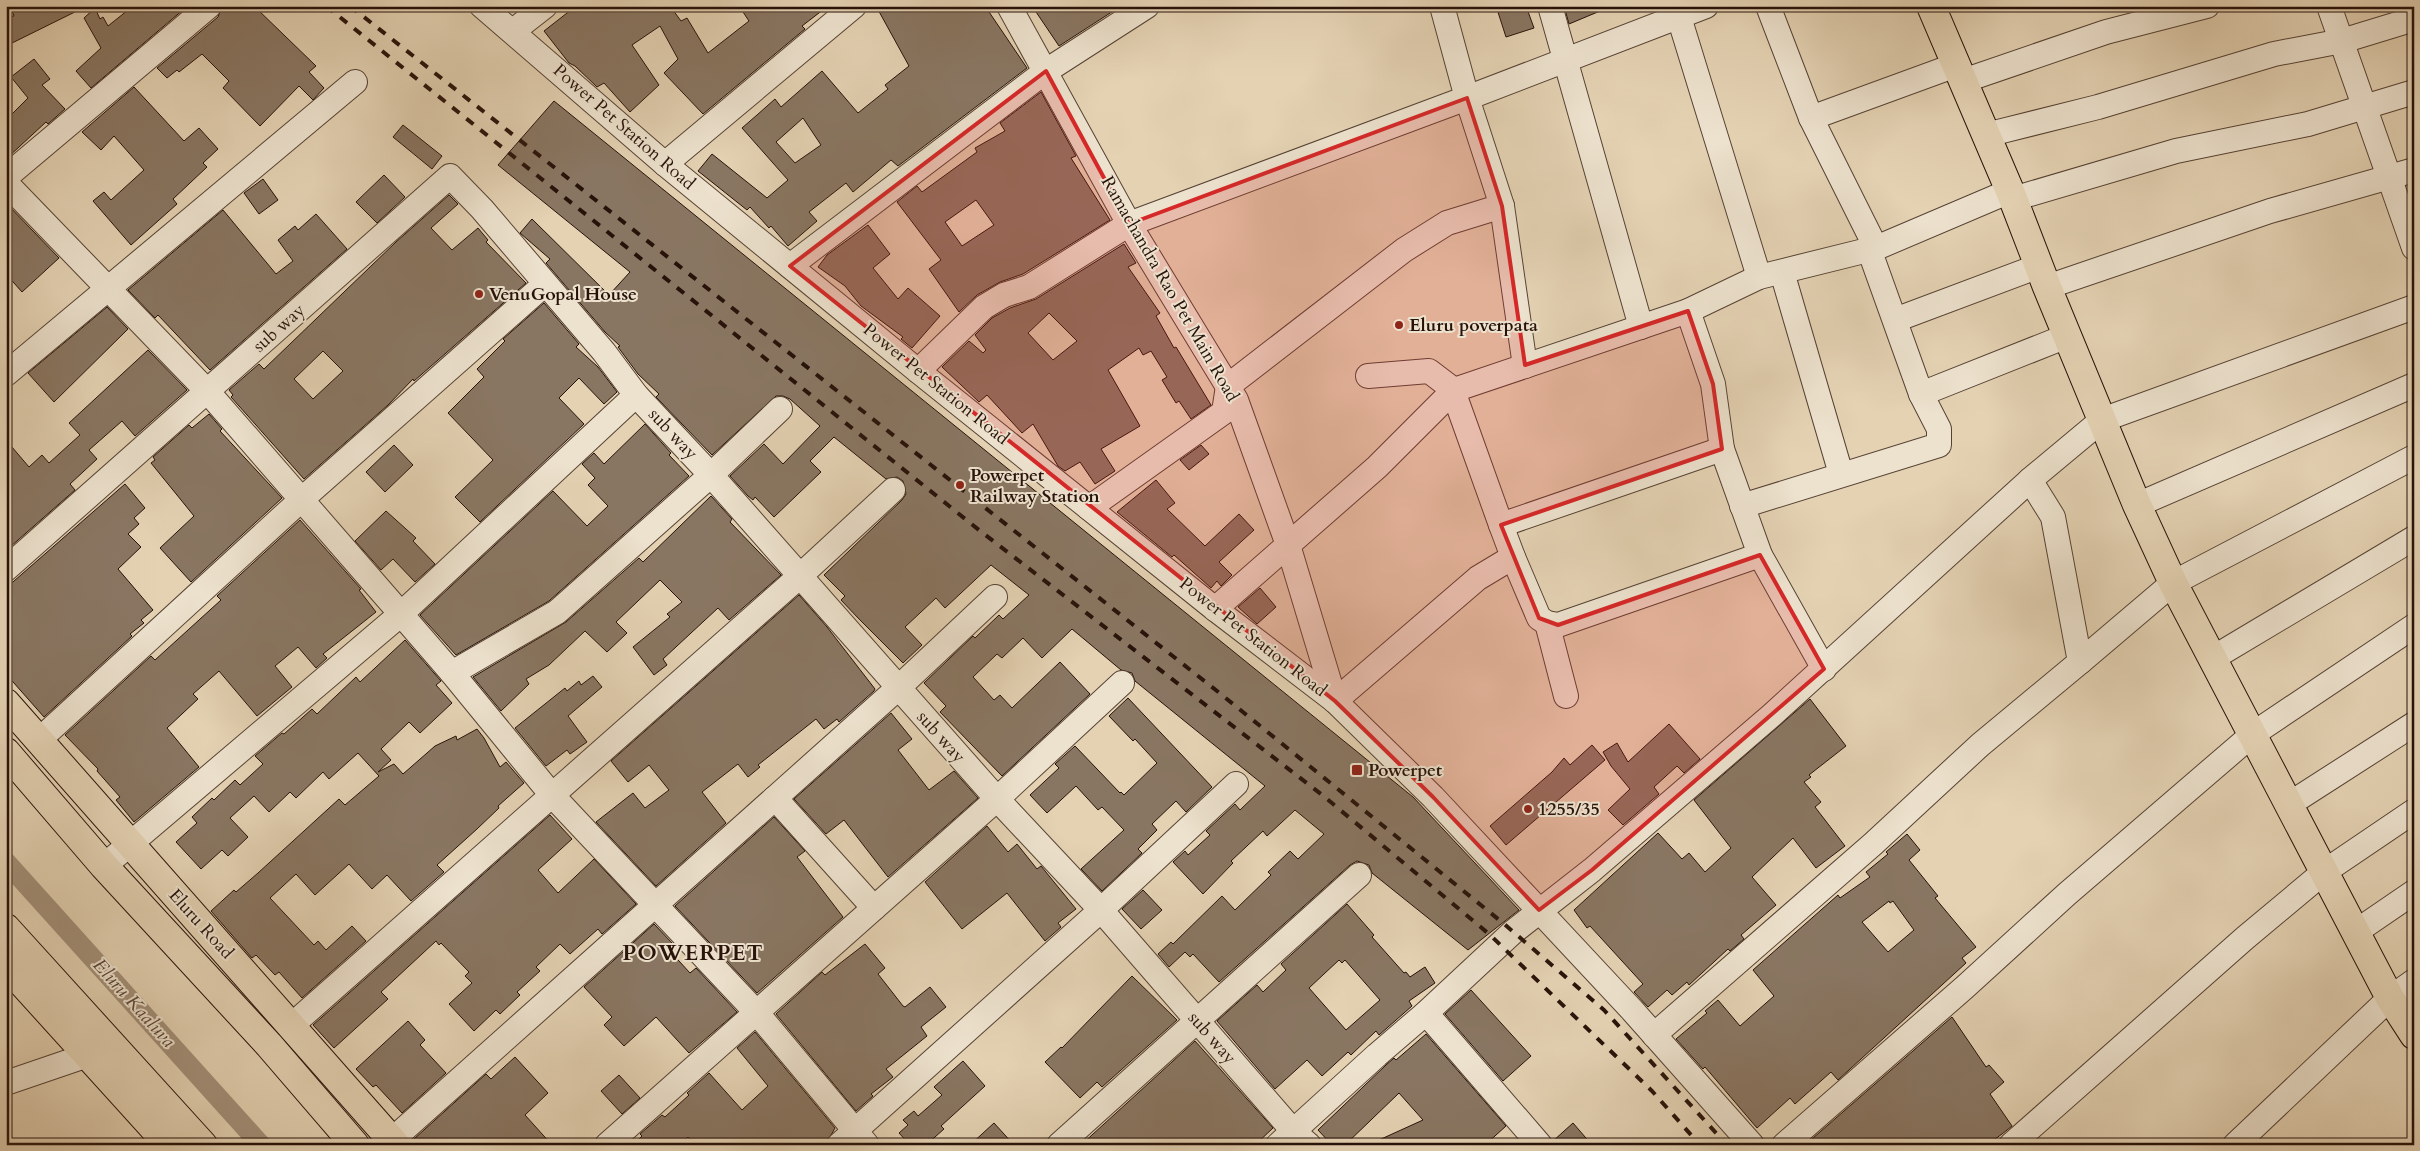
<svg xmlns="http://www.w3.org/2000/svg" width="2420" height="1151" font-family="Cardo,serif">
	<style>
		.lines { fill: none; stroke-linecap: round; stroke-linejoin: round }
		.canal { stroke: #a4917a; stroke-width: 20 }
		.building { fill: #897662; stroke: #27120a; fill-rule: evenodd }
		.minor-casing { stroke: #564234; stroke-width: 26 }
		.major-casing { stroke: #27120a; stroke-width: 30 }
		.minor { stroke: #ede2ce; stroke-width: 24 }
		.major { stroke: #e4d2b3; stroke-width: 28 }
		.rail { stroke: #27120a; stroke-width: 4; stroke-dasharray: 9 9; stroke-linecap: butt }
		.marked { fill: #d62828; fill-opacity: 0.2; stroke: #d62828; stroke-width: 4; stroke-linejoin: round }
		.poi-dot { fill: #8f2418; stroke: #ede2ce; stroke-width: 2 }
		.labels { text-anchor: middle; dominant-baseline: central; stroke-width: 4; stroke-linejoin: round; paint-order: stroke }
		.street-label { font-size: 18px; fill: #27120a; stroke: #ede2ce }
		.poi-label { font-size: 18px; font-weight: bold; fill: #27120a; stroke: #ede2ce; text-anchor: start }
		.water-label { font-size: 19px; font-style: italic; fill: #594537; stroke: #ede2ce }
		.district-label { font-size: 22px; font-weight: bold; letter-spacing: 1px; fill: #27120a; stroke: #ede2ce }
	</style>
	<rect width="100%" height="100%" fill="#e4d2b3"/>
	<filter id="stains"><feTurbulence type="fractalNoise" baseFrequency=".004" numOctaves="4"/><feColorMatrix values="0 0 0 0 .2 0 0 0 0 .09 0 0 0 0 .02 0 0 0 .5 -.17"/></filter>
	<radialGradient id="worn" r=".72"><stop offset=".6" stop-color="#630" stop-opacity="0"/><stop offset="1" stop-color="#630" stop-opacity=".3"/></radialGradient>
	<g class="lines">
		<polyline class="canal" points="6,862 261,1145"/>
	</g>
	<g class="building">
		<polygon points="10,6 87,6 6,46 6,19 14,16"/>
		<polygon points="133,6 181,6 184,9 91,88 76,71 101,48 84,18 95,8 100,19 103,17 108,26"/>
		<polygon points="222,6 254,6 316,66 309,72 324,88 313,100 299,86 260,126 223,88 229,81 202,54 179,72 177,70 167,78 157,68 218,17"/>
		<polygon points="576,6 670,6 681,21 687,18 708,53 749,21 739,6 828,6 802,26 805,29 703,114 664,73 678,59 660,26 632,45 659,85 630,112 604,83 597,87 575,66 569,63 544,31"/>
		<path d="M 876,6 L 985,6 L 1027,68 L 898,166 L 891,160 L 853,192 L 846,183 L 809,212 L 817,221 L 788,246 L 771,226 L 769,228 L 750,207 L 747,210 L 698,171 L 712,154 L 767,198 L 788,180 L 742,128 L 757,115 L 775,99 L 781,107 L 822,71 L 858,113 L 888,89 L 885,85 L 909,66 ZM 803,118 L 821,145 L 795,163 L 776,142 Z"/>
		<polygon points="1032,6 1121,6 1059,46"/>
		<polygon points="1496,6 1526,6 1534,28 1506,37"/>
		<polygon points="1564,6 1612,6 1569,24"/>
		<polygon points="34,59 50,79 42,85 65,109 48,124 46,122 6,159 6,120 28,98 11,77"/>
		<polygon points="134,87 184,141 199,128 218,149 203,163 207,167 173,199 177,204 131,245 93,201 104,192 111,200 144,170 114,136 101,150 82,132"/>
		<path d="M 1041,92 L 1076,156 L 1071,158 L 1110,220 L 1023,274 L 1000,282 L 977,295 L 959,312 L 929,269 L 941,260 L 897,202 L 917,186 L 922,192 L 977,152 L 975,148 L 1005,131 L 1000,123 ZM 976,200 L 994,225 L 962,246 L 945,222 Z"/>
		<polygon points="554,101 1413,797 1519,910 1468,950 1372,873 1369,865 1357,861 1350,865 1219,982 1193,954 1190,957 1185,952 1169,967 1158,954 1171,942 1173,944 1222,896 1235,910 1271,875 1268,872 1290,851 1298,859 1324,834 1295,810 1267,836 1263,831 1231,861 1233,863 1203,894 1173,862 1185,851 1188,855 1210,835 1206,831 1235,804 1240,810 1265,786 1135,681 1132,673 1121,670 1072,629 1042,658 1023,638 1002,658 997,654 973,677 994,700 1000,695 1012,708 1060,662 1090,694 1002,776 940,712 946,706 924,683 973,636 975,638 999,615 1003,619 1029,595 991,565 945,608 936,598 905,627 922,645 903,663 859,619 841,600 845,596 824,575 902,500 906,494 903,481 897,477 886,479 834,437 810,461 821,472 774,517 755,497 753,500 748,496 730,476 764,444 783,464 820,426 790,399 783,396 776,396 712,455 656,397 659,394 638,374 618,347 620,346 605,332 546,263 550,259 520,233 532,219 609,295 630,272 498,165"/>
		<polygon points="403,125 442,156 432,169 393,137"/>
		<polygon points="384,175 405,197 377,223 356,202"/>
		<polygon points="263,179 278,200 259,214 244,193"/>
		<path d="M 449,195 L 458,204 L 431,228 L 452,250 L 478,228 L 488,240 L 486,242 L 526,283 L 414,381 L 413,379 L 388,405 L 304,479 L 231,397 L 233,395 L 229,390 L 259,364 L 264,369 L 396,242 ZM 323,351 L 343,371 L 313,399 L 294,379 Z"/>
		<polygon points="6,203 59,258 22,292 6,274"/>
		<polygon points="223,210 276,274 293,261 278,240 295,226 298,230 316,214 347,249 210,370 158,315 155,318 128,290"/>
		<polygon points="868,225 890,254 873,268 898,299 908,288 940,316 912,348 901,339 903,337 861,306 845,286 818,267 827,255"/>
		<path d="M 1124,244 L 1136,263 L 1128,267 L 1160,313 L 1156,316 L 1174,348 L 1176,347 L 1211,405 L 1191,419 L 1179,401 L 1176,403 L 1162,380 L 1167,377 L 1151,351 L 1143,355 L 1139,348 L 1108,370 L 1140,426 L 1101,449 L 1115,471 L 1095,484 L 1080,462 L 1065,471 L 1058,466 L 1033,424 L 1022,433 L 987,395 L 979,402 L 942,367 L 969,341 L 983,353 L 986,350 L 975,335 L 992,318 L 1010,308 L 1036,299 ZM 1049,313 L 1077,341 L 1053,360 L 1028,333 Z"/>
		<polygon points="544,303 579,344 576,347 598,367 617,392 604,404 579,378 559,398 584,424 480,522 455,497 493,460 448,413 484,377 477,369 505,341 503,339"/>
		<polygon points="107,307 128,329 54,402 28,373"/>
		<polygon points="148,350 187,390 135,436 122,421 89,450 97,459 70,484 75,490 10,547 6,542 6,440 29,467 42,455 49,463 80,435 69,423"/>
		<polygon points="209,414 222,429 220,431 282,498 191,582 160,548 194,516 151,463 155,460 153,457 189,425 192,428"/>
		<polygon points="645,424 671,453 669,455 689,476 549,601 456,655 420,615 553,491 587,526 608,506 588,485 595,478 582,464 594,453 604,464"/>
		<polygon points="394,445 413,465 385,492 366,472"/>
		<polygon points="1201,445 1209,454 1189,470 1180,460"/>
		<polygon points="1156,480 1175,503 1167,509 1205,546 1239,514 1254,530 1219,562 1232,575 1221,586 1217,581 1211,588 1174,555 1172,557 1117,512"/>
		<polygon points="125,484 145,508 134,518 139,524 128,534 141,547 118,569 153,610 141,620 144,623 130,634 132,636 44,717 6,674 6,588"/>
		<polygon points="711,496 732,519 730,522 781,575 729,620 718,608 663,659 667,665 654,675 633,647 670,617 667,614 682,602 660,580 616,622 627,633 607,652 585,631 549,665 526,679 529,684 501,711 473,677 566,622 639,558 643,562"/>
		<polygon points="386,511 416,538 413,541 435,564 415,582 393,559 381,570 355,541"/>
		<polygon points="300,520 361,589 359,590 376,612 323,654 327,658 316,668 298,647 275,666 292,687 257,716 219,671 193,694 198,699 167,728 199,767 134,822 116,800 120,797 97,771 98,769 65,735 151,656 155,660 221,600 217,596"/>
		<polygon points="1260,588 1276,607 1257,624 1238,607"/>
		<polygon points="799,595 827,627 875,689 874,691 839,722 837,719 824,729 816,719 758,765 760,767 748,777 738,764 702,792 726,823 656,886 596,822 633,793 645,808 669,790 649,765 628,782 611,761"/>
		<polygon points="405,640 441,681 436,685 452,703 420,733 409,722 381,749 391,760 378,772 394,764 403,774 435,746 456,736 457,740 477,729 484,738 500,767 506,762 524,783 498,806 499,808 477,829 437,865 444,872 411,901 387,875 372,889 349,864 315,895 296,874 270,898 314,945 318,941 326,950 352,926 366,941 302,998 279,972 275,975 256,955 252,958 211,911 234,890 236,892 258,873 339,799 345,805 379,776 358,753 329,779 323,772 296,798 290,792 269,812 254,796 230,818 248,837 228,856 222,850 201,869 176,842 197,823 192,817 212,798 214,800 235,780 240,785 263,764 255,756 282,733 284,734 312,709 317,714 356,677 360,682"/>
		<polygon points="593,676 602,687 568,716 587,742 570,754 567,750 546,766 515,728 565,688 567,691 579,681 581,685"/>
		<polygon points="1128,698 1212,787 1186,812 1176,801 1152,824 1157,830 1138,849 1142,853 1102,891 1081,869 1124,830 1102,807 1098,810 1076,786 1047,813 1030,795 1059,768 1055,764 1075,746 1120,793 1121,792 1124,795 1157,763 1135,739 1133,741 1109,716"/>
		<polygon points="1810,699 1846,746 1809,775 1811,777 1804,782 1821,802 1815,807 1845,846 1816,868 1793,838 1752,877 1776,905 1741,935 1744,939 1730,951 1728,949 1689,985 1687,982 1672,995 1667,990 1648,1007 1634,992 1643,984 1590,926 1587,928 1574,910 1658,833 1682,859 1689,853 1705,872 1731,848 1694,800"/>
		<polygon points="891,713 912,739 898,750 929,790 954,771 978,798 888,877 844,820 826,834 794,799"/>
		<polygon points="1669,724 1700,759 1684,773 1677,766 1654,787 1659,794 1623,825 1608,810 1630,789 1611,766 1603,752 1617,743 1628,762"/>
		<polygon points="1592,745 1605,760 1506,845 1490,826 1552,772 1564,758 1570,765"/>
		<polygon points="550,815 572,839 538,870 558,893 594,859 636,904 602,934 598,929 570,954 560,944 536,967 540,971 517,992 520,995 500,1014 496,1010 474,1031 449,1004 472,983 465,976 469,972 441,943 439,945 436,941 381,992 388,999 334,1048 313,1025"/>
		<polygon points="774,817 805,851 797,857 843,917 757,993 675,906"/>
		<polygon points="987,826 1008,852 1017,844 1037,869 1041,866 1076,909 1058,923 1061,927 1045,941 1007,893 962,929 925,882"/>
		<path d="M 1907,834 L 1920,850 L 1909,860 L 1938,896 L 1935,898 L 1976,947 L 1962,958 L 1966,963 L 1838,1080 L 1831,1072 L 1795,1104 L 1790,1098 L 1757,1128 L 1705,1067 L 1703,1069 L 1676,1039 L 1707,1013 L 1705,1011 L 1718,1000 L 1740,1026 L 1774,996 L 1753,970 L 1838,895 L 1840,898 L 1870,877 L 1866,872 L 1888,854 L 1886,852 ZM 1889,901 L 1890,903 L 1893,901 L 1914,930 L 1888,952 L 1862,922 Z"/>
		<polygon points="1143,890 1162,910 1141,929 1122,909"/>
		<path d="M 1347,904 L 1374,935 L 1372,937 L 1404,973 L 1406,972 L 1410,977 L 1425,967 L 1435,983 L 1409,1001 L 1412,1006 L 1379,1035 L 1376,1031 L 1351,1055 L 1348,1052 L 1322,1076 L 1307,1060 L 1275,1089 L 1217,1021 L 1257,985 L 1263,992 L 1286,970 L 1281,964 ZM 1339,960 L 1342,963 L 1345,960 L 1380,1000 L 1346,1030 L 1309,988 Z"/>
		<polygon points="654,924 673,944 668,949 690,973 696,968 737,1012 689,1053 656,1017 624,1046 604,1025 612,1017 584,987"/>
		<polygon points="865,944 885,968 878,974 903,1006 905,1007 930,987 946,1007 921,1027 927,1036 886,1069 893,1077 871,1094 873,1096 856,1111 776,1014 822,972 825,975"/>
		<polygon points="1132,976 1177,1020 1102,1087 1097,1082 1080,1098 1045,1062 1061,1047 1062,1048"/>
		<polygon points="1471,990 1531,1056 1503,1081 1445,1014"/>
		<polygon points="1952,1017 1986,1067 1989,1065 2004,1082 1990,1094 2012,1126 2002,1134 1987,1145 1805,1145"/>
		<polygon points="408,1021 425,1040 420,1045 446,1073 402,1113 376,1085 373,1087 356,1069"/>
		<polygon points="755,1032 835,1128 826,1144 695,1145 688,1137 680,1145 633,1145 642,1136 640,1134 662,1115 665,1117 689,1095 687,1093 709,1073 742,1110 768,1086 737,1048"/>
		<polygon points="1426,1034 1506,1126 1485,1145 1368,1145 1423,1120 1399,1093 1345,1145 1332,1145 1318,1130 1386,1065 1394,1058 1396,1060"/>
		<polygon points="1195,1041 1273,1128 1255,1145 1081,1145"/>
		<polygon points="515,1057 548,1093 525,1115 552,1145 419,1145 414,1139 486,1074 491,1079"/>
		<polygon points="963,1061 985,1086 941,1126 944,1129 926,1145 910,1145 899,1133 908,1125 903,1120 914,1111 918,1116 942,1095 934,1087"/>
		<polygon points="619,1075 640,1098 622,1114 601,1091"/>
		<polygon points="994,1123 1014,1145 970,1145"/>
		<polygon points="1573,1123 1592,1145 1553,1145 1553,1141"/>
	</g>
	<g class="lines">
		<g class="minor-casing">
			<g id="minor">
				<polyline points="482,6 665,164 918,371 1215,609 1335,701 1433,797 1632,1010 1752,1145"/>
				<polyline points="1009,6 1129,224 1236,400 1288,545 1335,701"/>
				<polyline points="1550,6 1641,327"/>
				<polyline points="1674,6 1679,17 1759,277"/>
				<polyline points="1768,6 1811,118"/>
				<polyline points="2329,6 2414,248"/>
				<polyline points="513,31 545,6"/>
				<polyline points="1963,81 2106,32 2207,6"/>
				<polyline points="1986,135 2098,107 2274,54 2342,41 2414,19"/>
				<polyline points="665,164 854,6"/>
				<polyline points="6,177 209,6"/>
				<polyline points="6,183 208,392 401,614 636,395"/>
				<polyline points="2013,199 2176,151 2308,124 2414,92"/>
				<polyline points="1502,206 1525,366"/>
				<polyline points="1876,248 1811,118 1956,65"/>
				<polyline points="790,266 1046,71 1147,6"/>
				<polyline points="1782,272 1841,474"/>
				<polyline points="2047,287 2270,211 2414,170"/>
				<polyline points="1895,320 2039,266"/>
				<polyline points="918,371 984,307 1004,295 1029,287 1129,224 1467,98 1442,6"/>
				<polyline points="6,374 355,82"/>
				<polyline points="1368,376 1429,371 1454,390"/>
				<polyline points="1453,391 1501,525"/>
				<polyline points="1921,394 2067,336"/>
				<polyline points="2137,505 2414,385"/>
				<polyline points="1742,506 1939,445 1939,429 1921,394 1869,249"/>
				<polyline points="1089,508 1224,412 1228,386 1404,250 1447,223 1502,206 1467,98 1706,6"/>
				<polyline points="1760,555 1824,669"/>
				<polyline points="1513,557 1539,618 1547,623 1558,625 1760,555 1722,449"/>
				<polyline points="6,569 450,176 482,209 604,352 636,395 711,475 997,799 1101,910 1294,1132 1309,1145"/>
				<polyline points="1215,609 1377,467 1454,390 1688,311"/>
				<polyline points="1547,623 1566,696"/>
				<polyline points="2213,658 2414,538"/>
				<polyline points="2080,662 2173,583 2414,457"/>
				<polyline points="452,673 551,794 757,1013 867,1145"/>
				<polyline points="1335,701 1478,578 1513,557 1501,525 1722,449 1713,384 1688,311 1759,277 1876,248 2010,191"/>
				<polyline points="38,741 301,500 545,284"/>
				<polyline points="775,798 874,908"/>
				<polyline points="2288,805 2414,724"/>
				<polyline points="104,866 401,614 452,673 557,612 711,475 780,409"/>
				<polyline points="2357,931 2414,892"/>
				<polyline points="1426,1013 1540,1145"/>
				<polyline points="292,1025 800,576 893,490"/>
				<polyline points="1654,1035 1873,844 1980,745 2080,662 2053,517 2030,480"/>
				<polyline points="6,1083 88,1055 102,1047"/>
				<polyline points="392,1140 897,689 995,597"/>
				<polyline points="607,1145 997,799 1122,683"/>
				<polyline points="839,1145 1101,910 1236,784"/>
				<polyline points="1059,1145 1359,875"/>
				<polyline points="1278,1145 1377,1055 1426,1013 1513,932 1592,870 1772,715 2030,480 2102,420 2414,307"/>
				<polyline points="1784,1145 1965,987 2067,894 2253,734 2414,626"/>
				<polyline points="2011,1145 2245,938 2324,872 2414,811"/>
				<polyline points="2235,1145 2390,998 2414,981"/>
			</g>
		</g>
		<g class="major-casing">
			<g id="major">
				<polyline points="1931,6 2010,191 2047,287 2137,505 2173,583 2390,998 2414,1035"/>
				<polyline points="6,703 396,1145"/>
				<polyline points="6,752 104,866 269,1045 355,1145"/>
				<polyline points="6,928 203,1145"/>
				<polyline points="6,965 169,1145"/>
			</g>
		</g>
		<use href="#minor" class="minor"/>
		<use href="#major" class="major"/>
		<g class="rail">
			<polyline points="326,6 979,530 1321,794 1489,934 1652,1091 1700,1145"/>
			<polyline points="350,6 1217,691 1503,923 1604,1010 1727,1145"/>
		</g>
	</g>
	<path class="marked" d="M 1046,71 L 1129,224 L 1467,98 L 1502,206 L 1525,365 L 1688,311 L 1713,384 L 1722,449 L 1501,525 L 1539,618 L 1558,625 L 1760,555 L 1824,669 L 1592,870 L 1539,910 L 1433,797 L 1335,701 L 790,266 Z"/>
	<g class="poi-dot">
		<circle cx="479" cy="294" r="5"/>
		<circle cx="1399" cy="325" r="5"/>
		<circle cx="960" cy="485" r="5"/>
		<rect x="1351" y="764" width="12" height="12" rx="2.5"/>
		<circle cx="1528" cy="809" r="5"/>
	</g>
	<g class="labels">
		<g class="street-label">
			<text transform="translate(624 127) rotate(41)">Power Pet Station Road</text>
			<text transform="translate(1170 289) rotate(60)">Ramachandra Rao Pet Main Road</text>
			<text transform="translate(279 328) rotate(-42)">sub way</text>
			<text transform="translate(936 384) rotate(39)">Power Pet Station Road</text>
			<text transform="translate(673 434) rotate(47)">sub way</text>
			<text transform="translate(1253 637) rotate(38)">Power Pet Station Road</text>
			<text transform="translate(941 737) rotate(48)">sub way</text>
			<text transform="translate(201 924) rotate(48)">Eluru Road</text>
			<text transform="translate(1212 1038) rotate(49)">sub way</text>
		</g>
		<g class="poi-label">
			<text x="489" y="294">VenuGopal House</text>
			<text x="1409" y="325">Eluru poverpata</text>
			<text x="970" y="475">Powerpet<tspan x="970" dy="21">Railway Station</tspan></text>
			<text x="1368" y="770">Powerpet</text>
			<text x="1538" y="809">1255/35</text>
		</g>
		<g class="water-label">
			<text transform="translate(134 1003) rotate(48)">Eluru Kaaluva</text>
		</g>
		<g class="district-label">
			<text x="693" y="953">POWERPET</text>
		</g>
	</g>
	<rect width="2420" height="1151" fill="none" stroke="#e4d2b3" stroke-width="25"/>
	<rect x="8" y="8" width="2405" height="1136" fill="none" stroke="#27120a" stroke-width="2.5"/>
	<rect x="12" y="12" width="2395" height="1126" fill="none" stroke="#27120a"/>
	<rect width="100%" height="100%" filter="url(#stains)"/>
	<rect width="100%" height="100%" fill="url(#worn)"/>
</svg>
